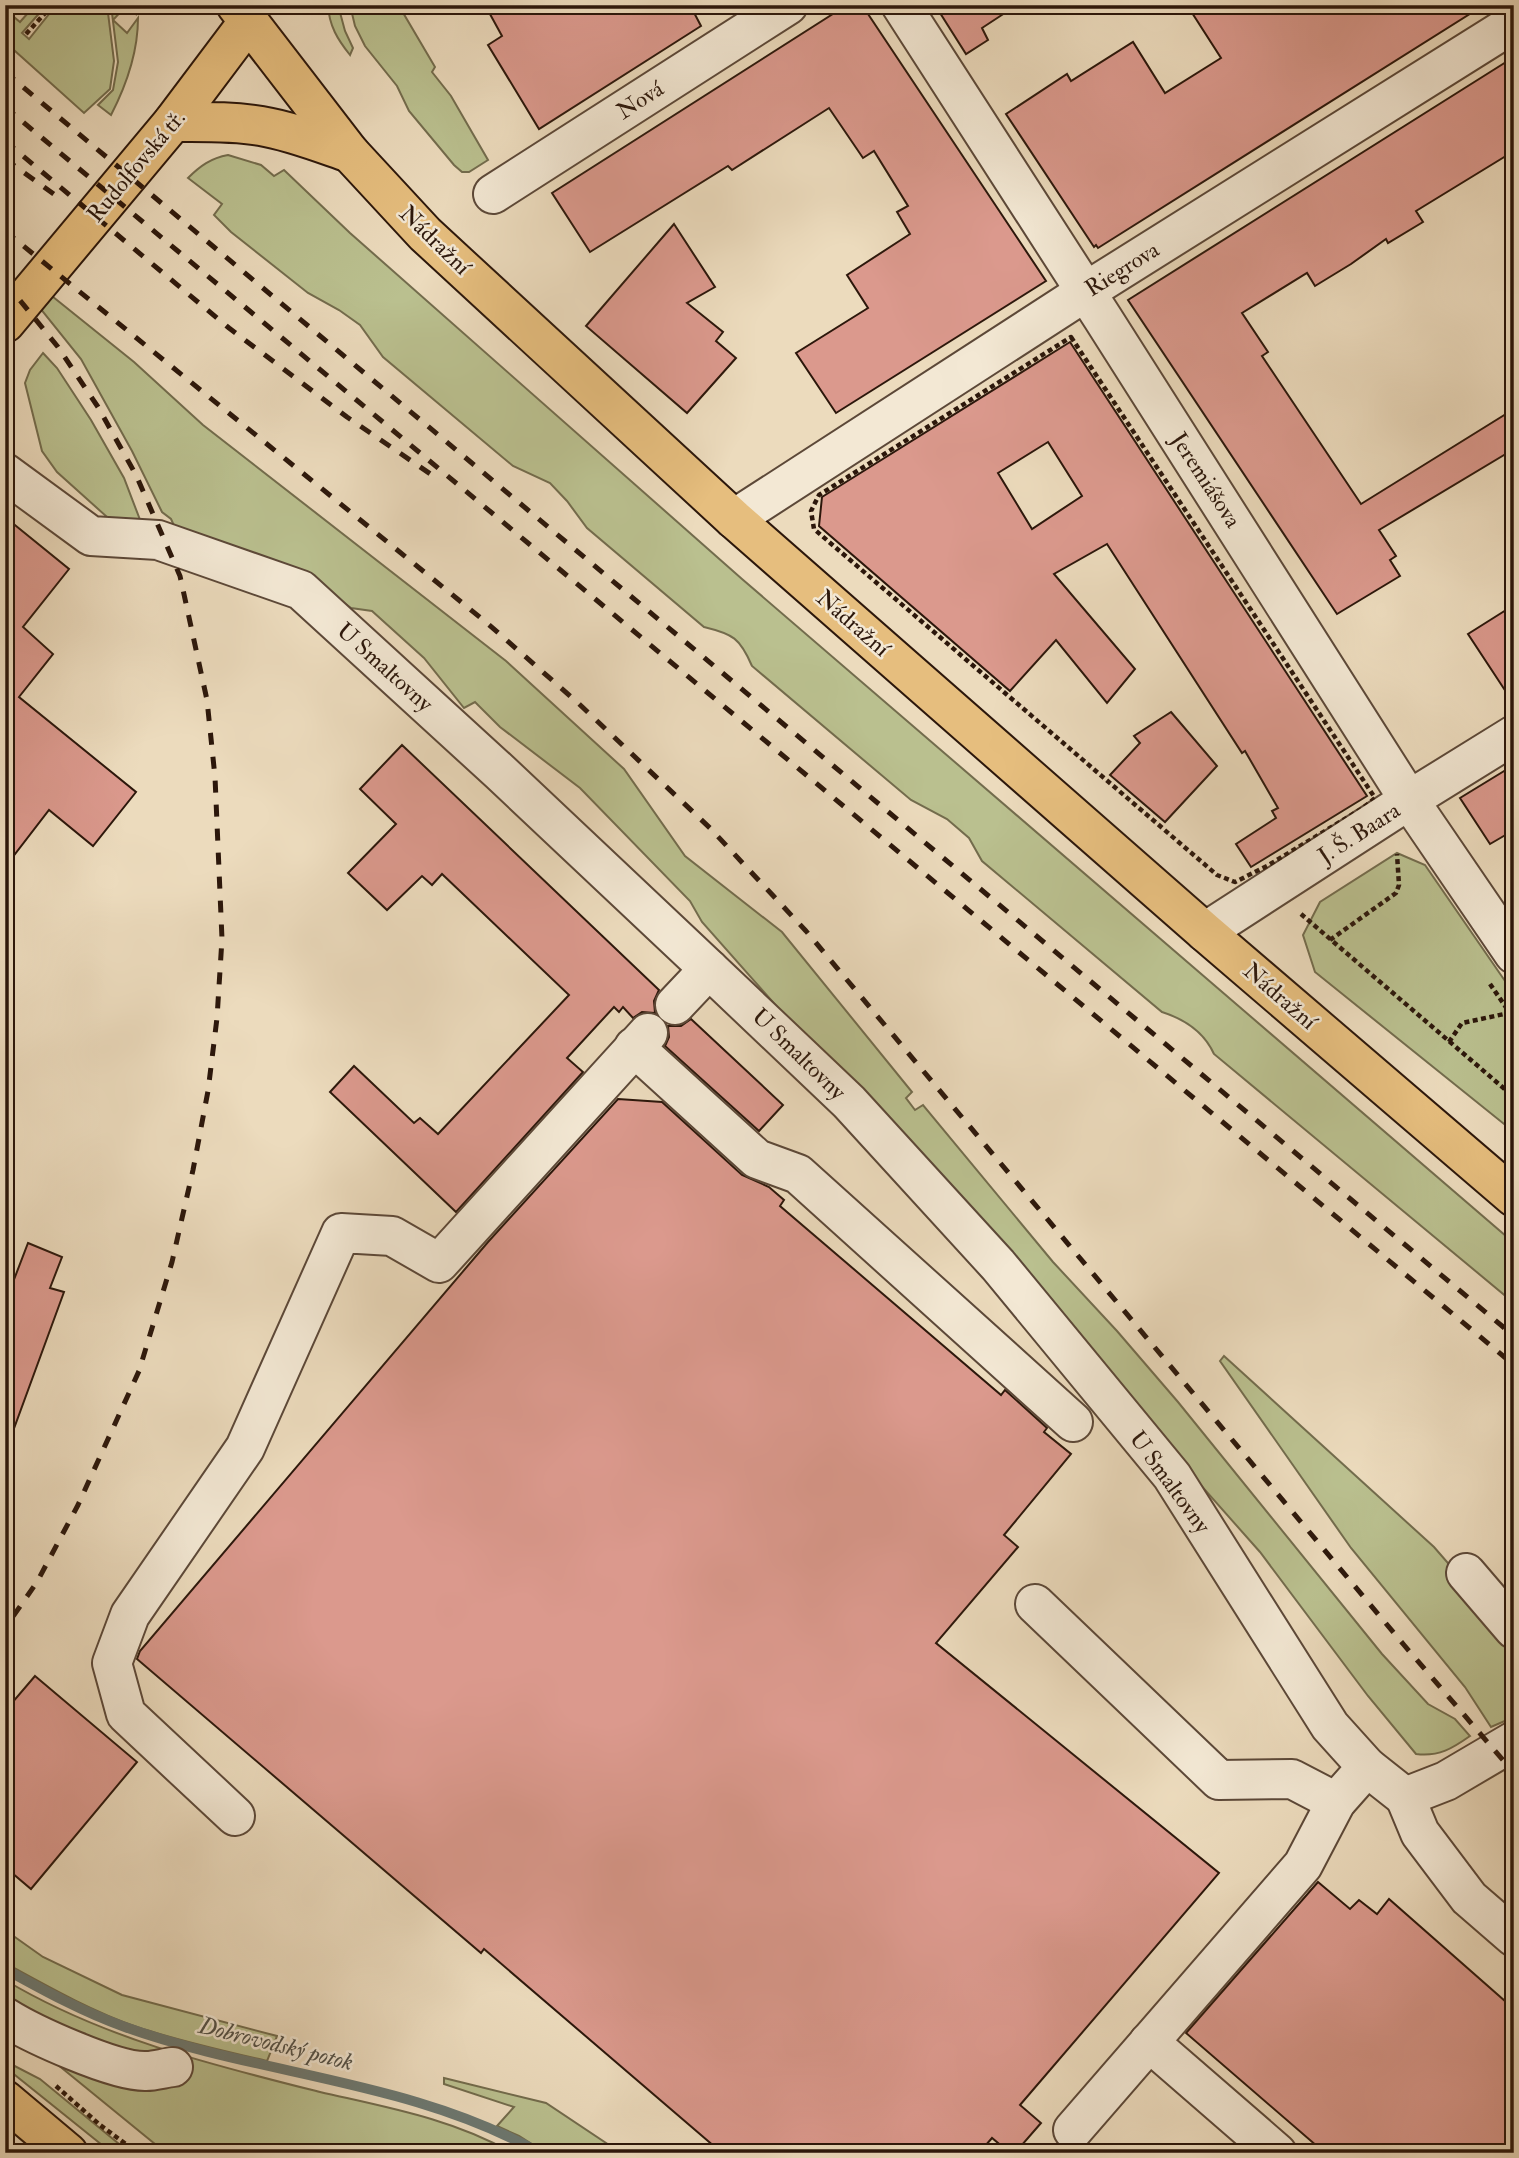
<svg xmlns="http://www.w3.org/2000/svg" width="1519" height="2158" font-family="'IM FELL Double Pica',serif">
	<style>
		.green { fill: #bac08f; stroke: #736c4d; stroke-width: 2 }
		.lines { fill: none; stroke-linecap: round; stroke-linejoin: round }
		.stream { stroke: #6d7972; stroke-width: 10 }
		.building { fill: #db998d; stroke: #2c170b; stroke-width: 2; fill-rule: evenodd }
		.minor-casing { stroke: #5c4838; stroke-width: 42 }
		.major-casing { stroke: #2c170b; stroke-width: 42 }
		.path { stroke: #2c170b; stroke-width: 4.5; stroke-dasharray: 5 3.5; stroke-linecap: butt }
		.minor { stroke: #f3e8d4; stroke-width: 38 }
		.major { stroke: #e6be7e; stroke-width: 38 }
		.rail { stroke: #2c170b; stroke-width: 5; stroke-dasharray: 12 12; stroke-linecap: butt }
		.labels { text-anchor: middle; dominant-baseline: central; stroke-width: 5; stroke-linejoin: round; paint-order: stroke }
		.street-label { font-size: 23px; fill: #2c170b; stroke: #f3e8d4 }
		.water-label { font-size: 24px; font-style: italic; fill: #525047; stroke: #f3e8d4 }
	</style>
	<rect width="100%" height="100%" fill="#ecdbbd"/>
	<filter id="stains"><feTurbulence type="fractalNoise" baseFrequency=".00286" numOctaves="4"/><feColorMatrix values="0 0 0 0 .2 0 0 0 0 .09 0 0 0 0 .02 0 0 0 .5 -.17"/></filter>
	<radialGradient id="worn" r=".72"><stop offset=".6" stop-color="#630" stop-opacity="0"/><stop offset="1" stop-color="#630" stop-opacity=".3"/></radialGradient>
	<g class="green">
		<polygon points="35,5 39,5 43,9 22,33 29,39 49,14 51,5 107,5 114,61 110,89 84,113 5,42 5,14 8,12 20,22"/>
		<path d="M 111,5 L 132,5 L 137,15 L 126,6 L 113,20 L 127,33 L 138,18 C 138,53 127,84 111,115 L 98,105 L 113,90 L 118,62 Z"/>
		<path d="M 328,5 L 338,5 L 345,31 L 353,48 L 350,55 C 338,40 329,26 328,5 Z"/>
		<polygon points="350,5 395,5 402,11 435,67 432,72 451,96 488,160 469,172 462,172 454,165 409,111 397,86 365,46 355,26"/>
		<path d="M 228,155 L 261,165 L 274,176 L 284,170 L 350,233 L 742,579 L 1514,1243 L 1514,1303 L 1214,1054 C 1204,1032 1184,1019 1162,1012 L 982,861 L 969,838 L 947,819 L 911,800 L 752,666 C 740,638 733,634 704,627 L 587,528 L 567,501 L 550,483 L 513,466 L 383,357 L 360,325 L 339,310 L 308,293 L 231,232 L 214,215 L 222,204 L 188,178 C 200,166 211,158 228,155 Z"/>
		<path d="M 27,276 L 134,362 L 203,425 L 506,661 L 624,769 L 685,856 L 782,932 L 912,1092 L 906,1098 L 915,1110 L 923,1105 L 1053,1262 L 1117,1331 L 1178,1402 L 1382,1654 L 1428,1704 L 1455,1719 L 1470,1736 C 1453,1748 1439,1757 1416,1754 L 1368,1696 L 1260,1552 L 702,922 L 690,901 L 580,788 L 500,727 L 475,702 L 464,708 L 424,658 L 372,611 L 351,608 L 310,579 L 181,541 L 171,519 L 162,512 L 132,451 L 81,359 L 19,282 Z"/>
		<polygon points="43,353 57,368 91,420 124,478 142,525 124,525 107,517 57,472 42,451 25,383 30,370"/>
		<polygon points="1397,853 1425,865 1514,994 1514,1132 1315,972 1303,935 1320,902"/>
		<polygon points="1224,1356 1434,1547 1514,1639 1514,1717 1491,1727 1465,1687 1351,1548 1220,1361"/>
		<path d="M 5,1930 L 43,1957 L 122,1995 L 277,2036 L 267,2061 C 224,2051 179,2041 137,2027 C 91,2011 47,1986 5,1963 Z"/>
		<path d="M 5,1980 C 102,2038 212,2065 320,2092 C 385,2107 454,2119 512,2153 L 166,2153 L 52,2060 L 130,2088 L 24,2009 L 5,1998 Z"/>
		<polygon points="5,2061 40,2079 130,2153 112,2153 5,2067"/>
		<polygon points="444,2078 546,2103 621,2153 546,2153 519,2136 497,2126 514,2107 444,2084"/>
	</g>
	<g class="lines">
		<path class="stream" d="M 5,1969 C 43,1990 83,2012 125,2027 C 262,2076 411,2080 540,2153"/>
	</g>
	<g class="building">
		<polygon points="485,5 690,5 701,26 539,129 488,45 502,36"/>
		<polygon points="847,5 862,5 1046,281 836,413 796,353 868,308 847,275 910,234 897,212 908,206 874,151 863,158 829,108 732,170 728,166 590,252 552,193"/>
		<polygon points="935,5 1017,5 982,28 988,40 966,54"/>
		<polygon points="1187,5 1484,5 1098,248 1096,245 1094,247 1006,114 1067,74 1071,81 1133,42 1165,93 1221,58"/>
		<polygon points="1514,57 1514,151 1416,211 1423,222 1388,243 1386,239 1351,264 1315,286 1307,273 1242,313 1268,352 1262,356 1361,504 1514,409 1514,449 1379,530 1396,556 1390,560 1400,576 1337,614 1128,300"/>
		<polygon points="674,224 715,287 687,303 723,332 716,341 736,358 687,413 586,326"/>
		<path d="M 1070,342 L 1367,796 L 1251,867 L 1236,844 L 1276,818 L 1272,811 L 1278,808 L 1245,751 L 1242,753 L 1107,544 L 1054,574 L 1135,669 L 1107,703 L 1056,640 L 1010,691 L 819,526 L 822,497 ZM 1048,442 L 1082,496 L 1032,529 L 998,473 Z"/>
		<polygon points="5,517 69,569 23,627 53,654 19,697 136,792 93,846 49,810 5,867"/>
		<polygon points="1514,605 1514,704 1468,634"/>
		<polygon points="1171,712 1217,766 1165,822 1110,775 1140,743 1134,736"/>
		<polygon points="402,745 659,990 654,1001 655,1013 642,1012 633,1018 623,1007 619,1012 614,1007 567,1058 583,1072 456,1212 330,1092 354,1066 414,1123 420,1118 438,1134 569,995 442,874 432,885 422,876 387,910 348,873 396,824 360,789"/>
		<polygon points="1514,765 1514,830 1490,844 1460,798"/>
		<polygon points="691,1019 783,1105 759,1131 665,1046 669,1037 668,1026 681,1026"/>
		<polygon points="618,1099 662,1102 742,1175 769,1187 784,1200 780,1206 1001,1395 1005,1390 1047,1428 1044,1432 1071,1454 1004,1535 1018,1547 936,1643 1219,1873 1020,2105 1041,2123 1015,2153 1010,2153 992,2138 979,2153 722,2153 484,1949 481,1953 137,1659 140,1651 488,1242"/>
		<polygon points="28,1243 62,1257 50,1288 64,1292 9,1442 5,1441 5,1303"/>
		<polygon points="35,1676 137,1762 31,1889 5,1867 5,1711"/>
		<polygon points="1318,1882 1350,1909 1359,1900 1377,1914 1389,1899 1514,2009 1514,2153 1325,2153 1186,2033"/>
	</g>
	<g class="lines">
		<g class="minor-casing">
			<g id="minor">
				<polyline points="901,5 1102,317 1409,800 1514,954"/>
				<polyline points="493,194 788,5"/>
				<polyline points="5,473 91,536 158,540 301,590 500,772 709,969 849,1102 998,1265 1172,1476 1330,1726 1367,1767 1405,1797 1446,1781 1514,1741"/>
				<polyline points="734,519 1085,292 1514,23"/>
				<polyline points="1205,932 1409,800 1514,735"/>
				<polyline points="675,1005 709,969"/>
				<polyline points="634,1047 757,1159 798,1174 1073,1422"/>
				<polyline points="1466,1573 1514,1629"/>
				<polyline points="1035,1604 1219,1780 1292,1779 1336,1802"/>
				<polyline points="1405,1797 1420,1833 1469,1898 1514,1937"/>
				<polyline points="235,1816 126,1714 112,1663 130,1615 245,1448 341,1233 392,1236 439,1263 648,1033"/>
				<path d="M 5,2017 C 32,2034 115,2072 146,2071 C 155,2071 164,2068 173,2067"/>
				<polyline points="1149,2042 1277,2153"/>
				<polyline points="1073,2130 1303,1865 1336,1802 1367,1767"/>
			</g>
		</g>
		<g class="major-casing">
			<g id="major">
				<polyline points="236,5 350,153 425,234 734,519 1205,932 1514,1197"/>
				<path d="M 173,122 C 202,122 232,121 261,126 C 291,131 321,143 350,153"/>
				<polyline points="5,323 173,122 249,21"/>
				<polyline points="5,2100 68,2153"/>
			</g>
		</g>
		<g class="path">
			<polyline points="26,34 46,12 48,5"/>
			<polygon points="1071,337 1375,798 1363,808 1267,866 1235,882 1217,875 814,529 811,511 819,495"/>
			<polyline points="1301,914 1514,1097"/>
			<polyline points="1330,940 1396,893 1399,885 1397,854"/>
			<polyline points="1490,984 1514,1019"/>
			<polyline points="1449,1042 1462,1023 1509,1013"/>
			<polyline points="56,2086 100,2125 138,2153"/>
		</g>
		<use href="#minor" class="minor"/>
		<use href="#major" class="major"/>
		<g class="rail">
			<polyline points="5,72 1514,1336"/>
			<polyline points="5,107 1514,1365"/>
			<polyline points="5,141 229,328 347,417 432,475"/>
			<polyline points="5,159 62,200"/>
			<polyline points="5,231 487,623 577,702 710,828 806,931 1404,1645 1514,1773"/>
			<polyline points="5,282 58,347 98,407 136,475 180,576 207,700 215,777 222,939 217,1018 208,1091 193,1170 172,1262 139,1371 78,1505 37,1582 5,1628"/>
		</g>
	</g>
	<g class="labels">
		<g class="street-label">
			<text transform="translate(640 100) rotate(-33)">Nová</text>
			<text transform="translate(136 166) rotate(-50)">Rudolfovská tř.</text>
			<text transform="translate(435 240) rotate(44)">Nádražní</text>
			<text transform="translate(1122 269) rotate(-32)">Riegrova</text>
			<text transform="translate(1206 480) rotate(57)">Jeremiášova</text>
			<text transform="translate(853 623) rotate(41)">Nádražní</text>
			<text transform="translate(385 667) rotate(42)">U Smaltovny</text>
			<text transform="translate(1359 833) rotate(-33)">J. Š. Baara</text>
			<text transform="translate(1280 996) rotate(41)">Nádražní</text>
			<text transform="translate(799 1054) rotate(44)">U Smaltovny</text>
			<text transform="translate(1170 1482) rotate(54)">U Smaltovny</text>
		</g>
		<g class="water-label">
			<text transform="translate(276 2044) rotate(14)">Dobrovodský potok</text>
		</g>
	</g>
	<rect width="1519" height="2158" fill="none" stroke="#ecdbbd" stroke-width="28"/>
	<rect x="7" y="7" width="1505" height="2144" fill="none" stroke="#2c170b" stroke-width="3.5"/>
	<rect x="14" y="14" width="1491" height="2130" fill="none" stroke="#2c170b" stroke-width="2"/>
	<rect width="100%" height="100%" filter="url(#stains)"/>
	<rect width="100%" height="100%" fill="url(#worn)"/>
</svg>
